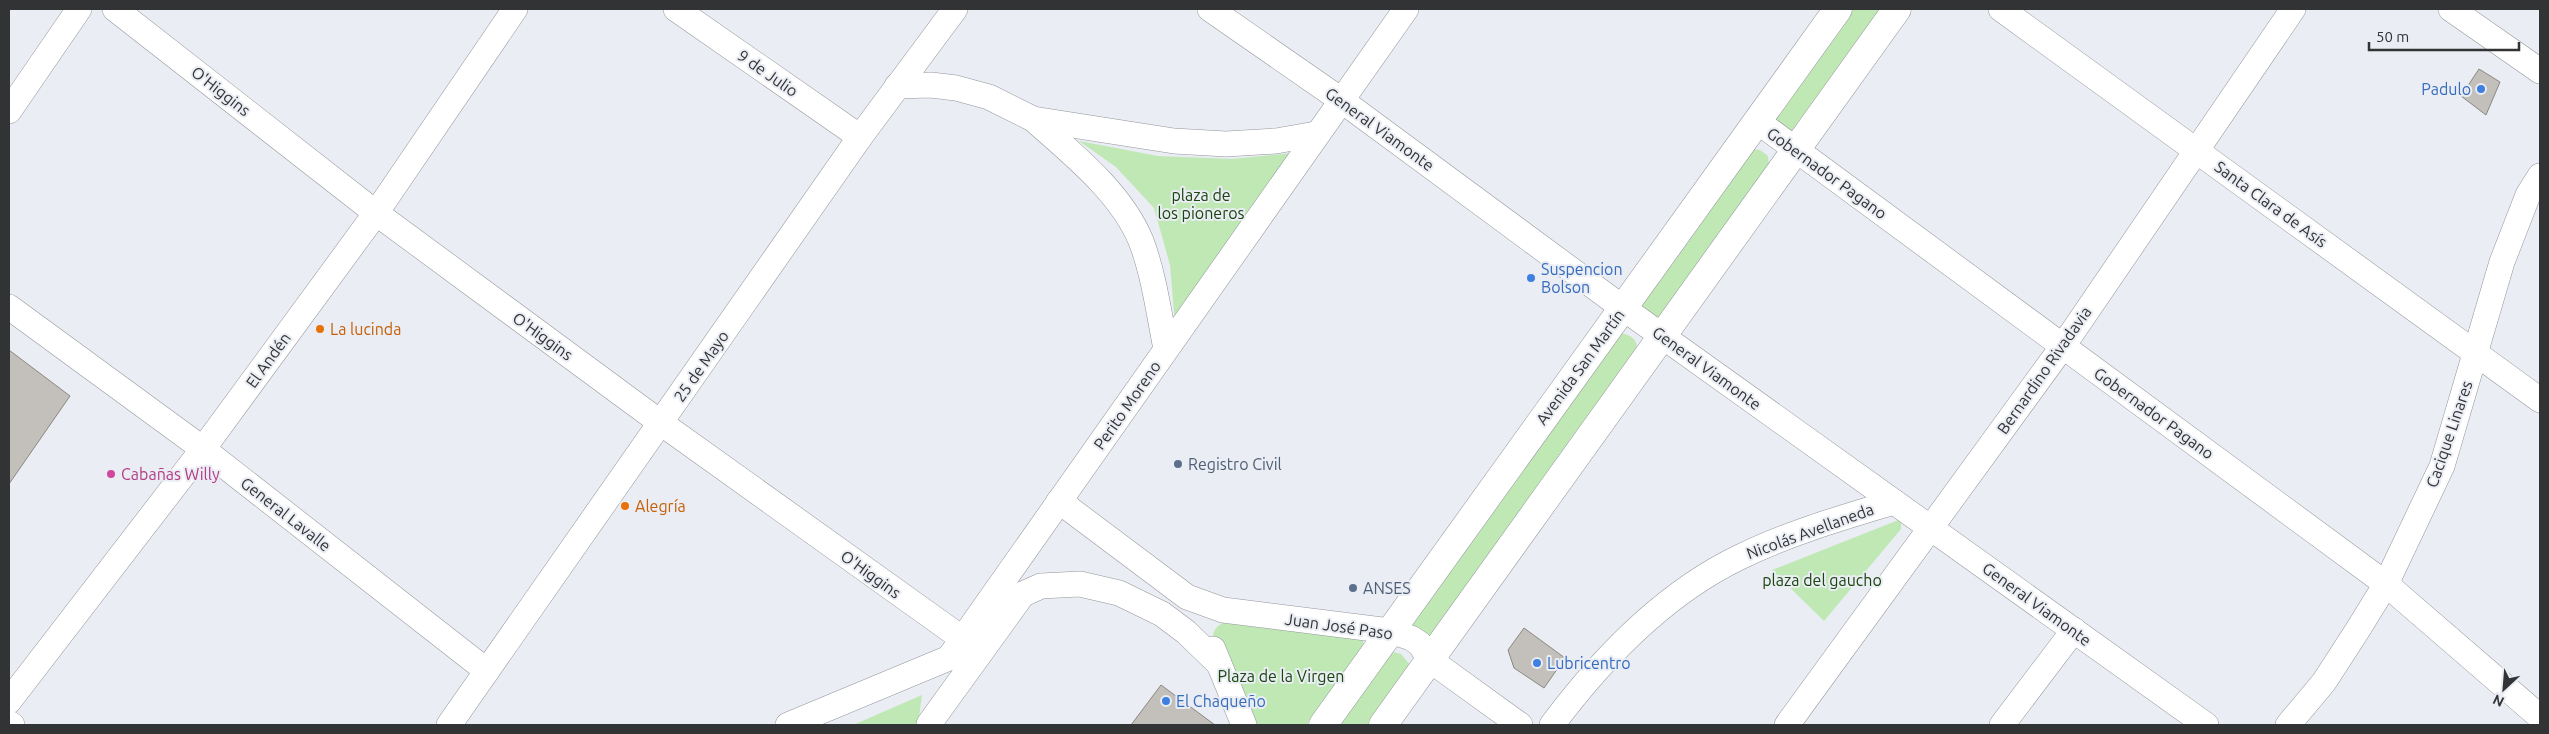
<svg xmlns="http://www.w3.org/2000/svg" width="2549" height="734" font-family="Ubuntu,sans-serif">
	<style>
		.green { fill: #bfe8b5 }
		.building { fill: #c3bfba; stroke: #8b8883 }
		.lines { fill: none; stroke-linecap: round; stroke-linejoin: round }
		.minor-casing { stroke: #93969b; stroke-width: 26 }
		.major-casing { stroke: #93969b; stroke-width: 29 }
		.minor { stroke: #fff; stroke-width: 25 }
		.major { stroke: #fff; stroke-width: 28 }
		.shop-dot { fill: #3f7fe0; stroke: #eaedf3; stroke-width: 2 }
		.food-dot { fill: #e8710a; stroke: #eaedf3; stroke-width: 2 }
		.service-dot { fill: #5c6f8a; stroke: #eaedf3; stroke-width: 2 }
		.hotel-dot { fill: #d1479c; stroke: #eaedf3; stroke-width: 2 }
		.labels { text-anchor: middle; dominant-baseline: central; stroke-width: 4; stroke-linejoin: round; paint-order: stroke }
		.street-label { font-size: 16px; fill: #323335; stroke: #eaedf3 }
		.shop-label { font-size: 16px; fill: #366cbe; stroke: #eaedf3; text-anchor: start }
		.park-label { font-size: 16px; fill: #1a450f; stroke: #eaedf3 }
		.food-label { font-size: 16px; fill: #c56008; stroke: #eaedf3; text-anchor: start }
		.service-label { font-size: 16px; fill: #4e5e75; stroke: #eaedf3; text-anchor: start }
		.hotel-label { font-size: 16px; fill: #b23c85; stroke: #eaedf3; text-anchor: start }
	</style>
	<rect width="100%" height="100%" fill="#eaedf3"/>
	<g class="green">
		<polygon points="1849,9 1884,9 1800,124 1791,131 1783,131 1773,116"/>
		<polygon points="1079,141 1158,156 1232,159 1292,153 1175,323 1170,265 1154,208 1116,167"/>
		<polygon points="1750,149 1760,150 1768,156 1769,166 1659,318 1641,308 1642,295"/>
		<path d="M 1620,333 C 1631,335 1638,339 1637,351 L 1434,643 L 1406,621 Z"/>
		<polygon points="1901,519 1901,529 1824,621 1772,570"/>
		<path d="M 1229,621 L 1362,639 L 1364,644 L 1307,725 L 1248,725 C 1241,709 1211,648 1213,635 C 1215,626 1221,623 1229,621 Z"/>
		<polygon points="1393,652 1401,654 1410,665 1372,725 1331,725 1386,653"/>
		<polygon points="922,695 918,725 853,725"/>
	</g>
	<g class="building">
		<polygon points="2479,69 2500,82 2486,115 2461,96"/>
		<polygon points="9,350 70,396 9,484"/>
		<polygon points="1524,628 1565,658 1544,688 1514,668 1508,650"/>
		<polygon points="1161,685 1215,725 1131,725"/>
	</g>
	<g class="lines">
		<g class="minor-casing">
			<g id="minor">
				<polyline points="115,9 376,213 661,423 981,652"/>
				<polyline points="676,9 860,137"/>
				<polyline points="1210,9 1341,100 1623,308 2206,725"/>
				<polyline points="2001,9 2540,400"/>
				<polyline points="2451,9 2540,71"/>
				<polyline points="897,86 931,85 956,88 989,97 1033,119 1174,141 1226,144 1276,141 1316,134"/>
				<polyline points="9,111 79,9"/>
				<path d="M 1033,119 C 1071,153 1121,192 1141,241 C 1154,275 1159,314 1166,349"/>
				<polyline points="1757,121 2386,584 2540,717"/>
				<polyline points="9,307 203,449 487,671"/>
				<polyline points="1059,501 1187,597 1223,610 1390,631 1411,638 1420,644 1430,660 1520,725"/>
				<polyline points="1213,649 1244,725"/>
				<polyline points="9,701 203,449 376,213 515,9"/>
				<polyline points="9,723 12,725"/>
				<polyline points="929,724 1023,594 1041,586 1080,584 1119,593 1162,614 1186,632 1219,664"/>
				<polyline points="449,725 860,137 955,9"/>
				<polyline points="788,725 949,658 1406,9"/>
				<path d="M 1552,725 C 1602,658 1663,594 1740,557 C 1789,533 1841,518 1894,502"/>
				<polyline points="1787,725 2063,346 2293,9"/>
				<polyline points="2002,725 2074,630"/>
				<polyline points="2288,725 2324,682 2357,631 2386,584 2442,466 2502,262 2528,195 2540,176"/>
			</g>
		</g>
		<g class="major-casing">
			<g id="major">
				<polyline points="1323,725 1838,9"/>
				<polyline points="1383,725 1897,9"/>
			</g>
		</g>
		<use href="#minor" class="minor"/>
		<use href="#major" class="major"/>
	</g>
	<g class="shop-dot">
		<circle cx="2481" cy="89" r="5"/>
		<circle cx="1531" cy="278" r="5"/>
		<circle cx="1537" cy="663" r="5"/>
		<circle cx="1166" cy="701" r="5"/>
	</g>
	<g class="food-dot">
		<circle cx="320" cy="329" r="5"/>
		<circle cx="625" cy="506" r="5"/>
	</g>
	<g class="service-dot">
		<circle cx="1178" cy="464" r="5"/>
		<circle cx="1353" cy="588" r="5"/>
	</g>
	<circle class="hotel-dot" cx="111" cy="474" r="5"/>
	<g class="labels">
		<g class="street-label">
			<text transform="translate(768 73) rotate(35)">9 de Julio</text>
			<text transform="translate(221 91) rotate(38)">O'Higgins</text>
			<text transform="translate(1380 129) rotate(36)">General Viamonte</text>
			<text transform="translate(1827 173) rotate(36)">Gobernador Pagano</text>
			<text transform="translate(2271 204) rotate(36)">Santa Clara de Asís</text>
			<text transform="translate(543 336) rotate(36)">O'Higgins</text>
			<text transform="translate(268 360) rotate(-54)">El Andén</text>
			<text transform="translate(701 366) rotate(-55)">25 de Mayo</text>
			<text transform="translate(1580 367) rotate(-54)">Avenida San Martín</text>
			<text transform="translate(1707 368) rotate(36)">General Viamonte</text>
			<text transform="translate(2044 370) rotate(-55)">Bernardino Rivadavia</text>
			<text transform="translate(1127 405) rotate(-55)">Perito Moreno</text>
			<text transform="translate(2154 413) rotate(36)">Gobernador Pagano</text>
			<text transform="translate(2449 434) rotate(-71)">Cacique Linares</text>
			<text transform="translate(286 514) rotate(38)">General Lavalle</text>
			<text transform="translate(1810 531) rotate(-20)">Nicolás Avellaneda</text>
			<text transform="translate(871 574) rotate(36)">O'Higgins</text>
			<text transform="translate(2037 604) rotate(36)">General Viamonte</text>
			<text transform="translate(1339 626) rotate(8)">Juan José Paso</text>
		</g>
		<g class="shop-label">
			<text x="2471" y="89" text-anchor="end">Padulo</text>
			<text x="1541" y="269">Suspencion<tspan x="1541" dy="18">Bolson</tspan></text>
			<text x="1547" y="663">Lubricentro</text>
			<text x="1176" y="701">El Chaqueño</text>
		</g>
		<g class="park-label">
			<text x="1201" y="195">plaza de<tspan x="1201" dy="18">los pioneros</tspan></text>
			<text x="1822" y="580">plaza del gaucho</text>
			<text x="1281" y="676">Plaza de la Virgen</text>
		</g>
		<g class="food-label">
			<text x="330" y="329">La lucinda</text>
			<text x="635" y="506">Alegría</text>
		</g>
		<g class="service-label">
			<text x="1188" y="464">Registro Civil</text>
			<text x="1363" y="588">ANSES</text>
		</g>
		<g class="hotel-label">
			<text x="121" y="474">Cabañas Willy</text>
		</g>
	</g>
	<rect width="2549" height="734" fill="none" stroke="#323335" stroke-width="20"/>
	<g transform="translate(2504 689) rotate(206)" stroke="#eaedf3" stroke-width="4" paint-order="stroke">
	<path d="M0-4L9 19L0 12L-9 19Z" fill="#323335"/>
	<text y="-8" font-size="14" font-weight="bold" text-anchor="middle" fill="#323335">N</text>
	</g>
	<path d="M2369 42v8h150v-8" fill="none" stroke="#323335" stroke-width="2.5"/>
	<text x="2376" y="42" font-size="15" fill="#323335" stroke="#eaedf3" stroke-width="4" paint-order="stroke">50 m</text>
</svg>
